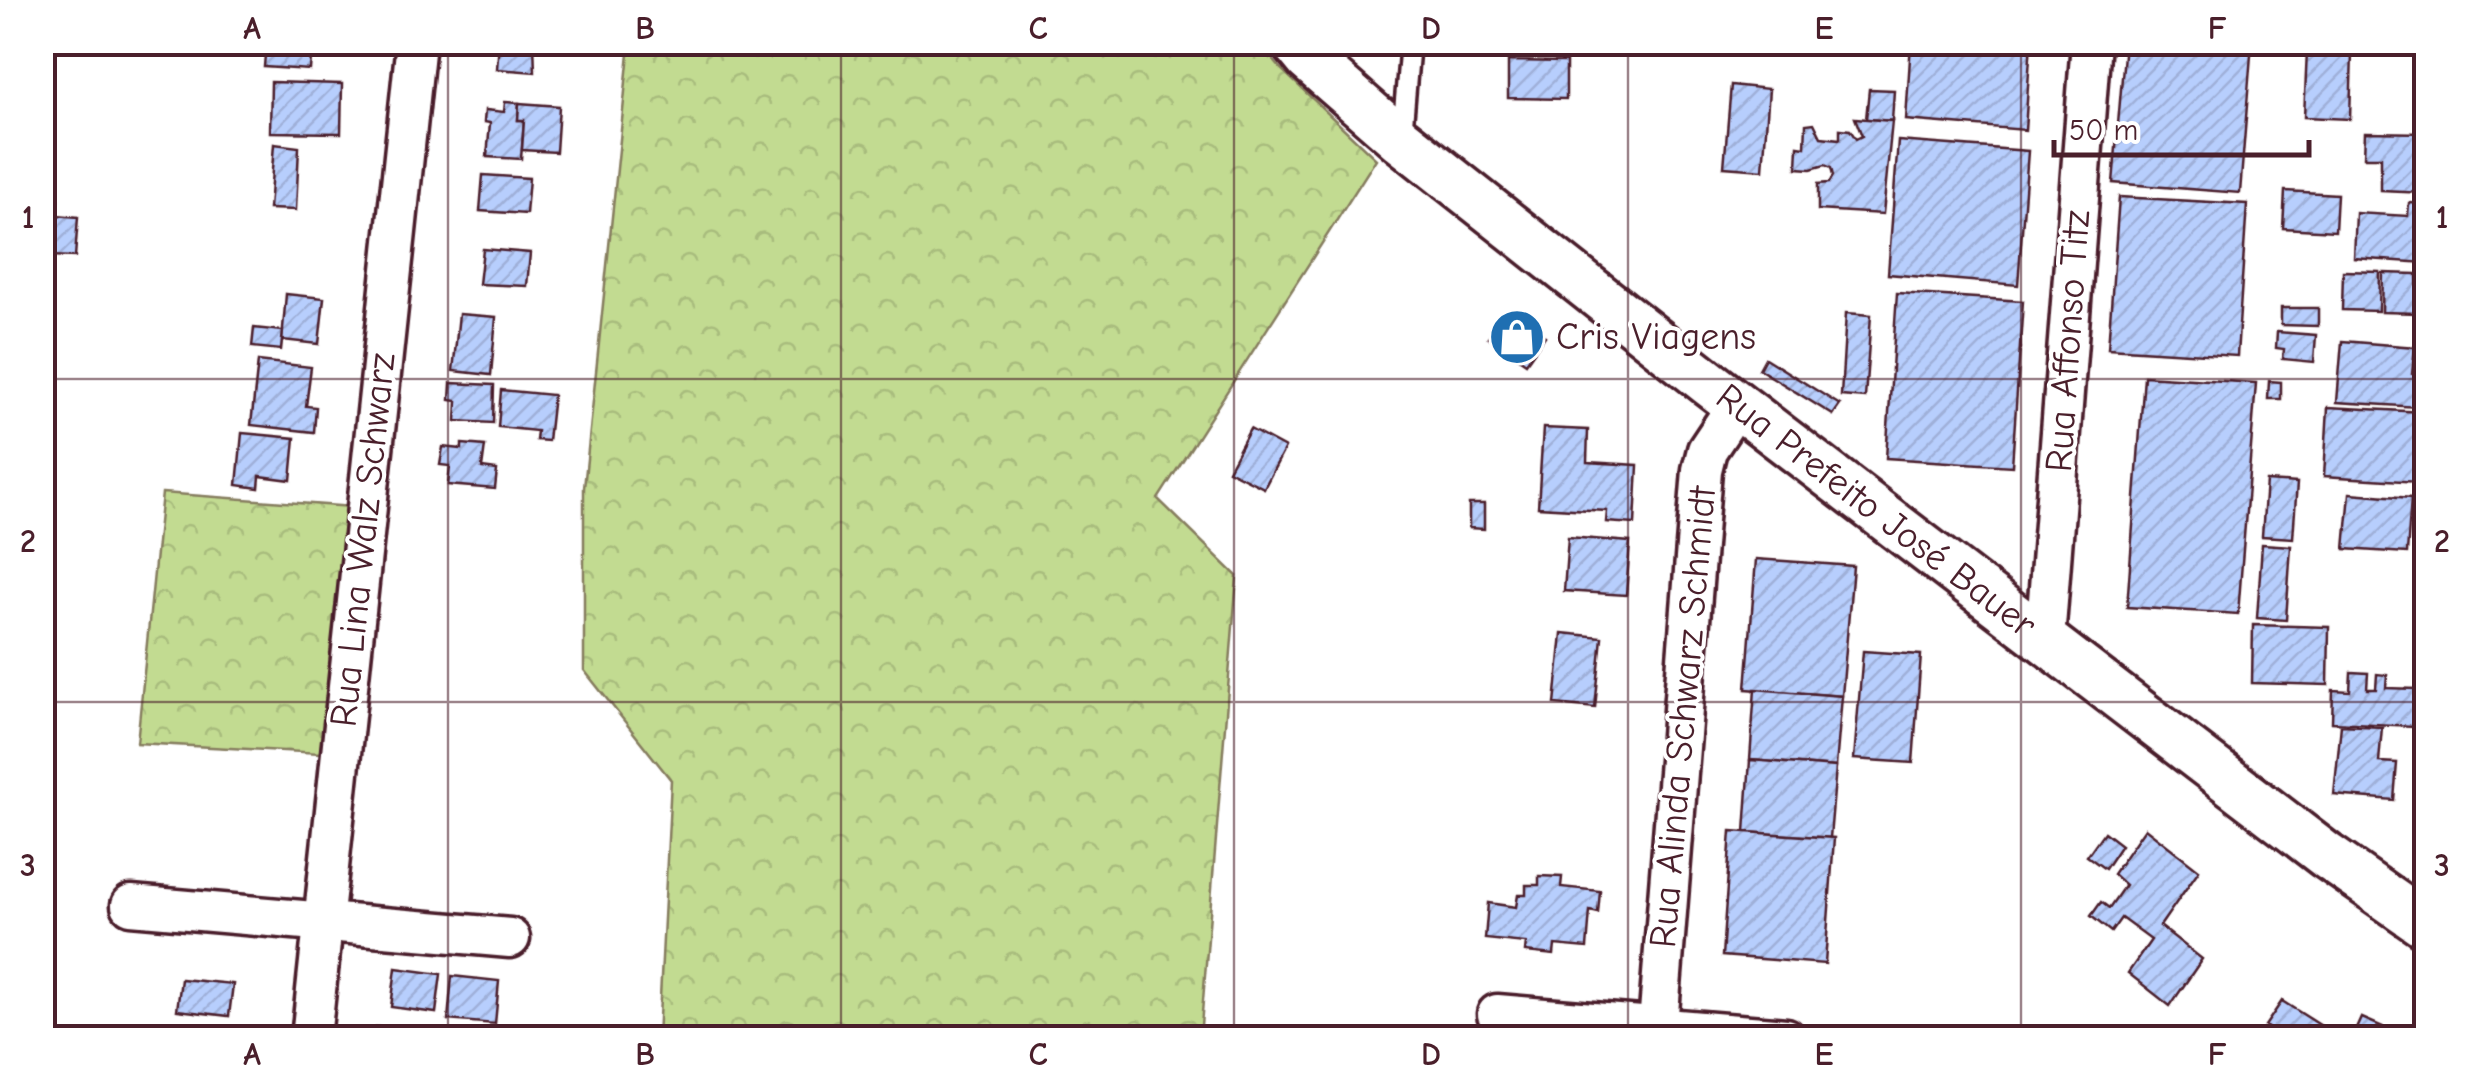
<svg xmlns="http://www.w3.org/2000/svg" width="2469" height="1081" font-family="'Comic Neue',sans-serif">
	<style>
		.forest { fill: url(#forest-crowns); stroke: #867d5e; stroke-width: 2.5 }
		.building { fill: url(#building-hatch); stroke: #4a1f2b; stroke-width: 2.5 }
		.lines { fill: none; stroke-linecap: round; stroke-linejoin: round }
		.service-casing { stroke: #4a1f2b; stroke-width: 25 }
		.minor-casing { stroke: #4a1f2b; stroke-width: 45 }
		.tertiary-casing { stroke: #4a1f2b; stroke-width: 52 }
		.service { stroke: #fff; stroke-width: 18 }
		.minor { stroke: #fff; stroke-width: 38 }
		.tertiary { stroke: #fff; stroke-width: 45 }
		.grid { fill: none; stroke: #4a1f2b; stroke-width: 2.5; stroke-opacity: 0.55 }
		.labels { text-anchor: middle; dominant-baseline: central; stroke-width: 8; stroke-linejoin: round; paint-order: stroke }
		.poi-label { font-size: 38px; fill: #4a1f2b; stroke: #fff; text-anchor: start }
		.street-label { font-size: 38px; fill: #4a1f2b; stroke: #fff }
		.neatline { fill: none; stroke: #4a1f2b; stroke-width: 4 }
		.grid-label { font-size: 32px; text-anchor: middle; font-weight: bold; fill: #4a1f2b }
	</style>
	<defs>
		<pattern id="forest-crowns" width="20" height="18" patternUnits="userSpaceOnUse" patternTransform="scale(2.5)"><rect width="20" height="18" fill="#c2db91"/><path d="M2 6a3 3 0 1 1 6 0M12 15a3 3 0 1 1 6 0" fill="none" stroke="#a8bc7d"/></pattern>
		<pattern id="building-hatch" width="6" height="6" patternUnits="userSpaceOnUse" patternTransform="scale(2.5)"><rect width="6" height="6" fill="#b7cefd"/><path d="M-1 1l2-2M0 6l6-6M5 7l2-2" fill="none" stroke="#9fb0d9"/></pattern>
	</defs>
	<rect width="100%" height="100%" fill="#fff"/>
	<filter id="ink" filterUnits="userSpaceOnUse"><feTurbulence type="fractalNoise" baseFrequency=".01" numOctaves="2"/><feDisplacementMap in="SourceGraphic" scale="20" xChannelSelector="R" yChannelSelector="G"/><feConvolveMatrix kernelMatrix="1 2 1 2 8 2 1 2 1" color-interpolation-filters="sRGB"/></filter>
	<g filter="url(#ink)">
		<g class="forest">
			<polygon points="630,43 1259,43 1281,69 1376,159 1158,499 1237,576 1200,1038 658,1038 671,780 584,670 584,488"/>
			<polygon points="162,493 352,507 320,753 137,743"/>
		</g>
		<g class="building">
			<polygon points="266,42 312,44 310,70 264,67"/>
			<polygon points="286,42 347,42 347,46"/>
			<polygon points="499,42 534,42 535,72 497,69"/>
			<polygon points="1911,42 2031,42 2025,130 1906,120"/>
			<polygon points="2125,42 2252,42 2240,193 2113,183"/>
			<polygon points="2389,42 2426,42 2426,55 2391,52 2392,43"/>
			<polygon points="2307,51 2352,53 2350,119 2304,117"/>
			<polygon points="1508,61 1566,62 1566,99 1508,98"/>
			<polygon points="271,82 342,84 341,133 270,132"/>
			<polygon points="1731,85 1769,89 1763,170 1724,167"/>
			<polygon points="1869,89 1894,90 1892,121 1866,119"/>
			<polygon points="505,102 519,103 518,120 524,120 521,159 487,157 490,123 484,122 485,110 504,112"/>
			<polygon points="519,103 559,106 556,152 522,150 524,120 518,120"/>
			<polygon points="1855,118 1892,121 1883,214 1818,210 1818,184 1829,183 1833,176 1831,168 1825,165 1811,169 1797,168 1798,146 1805,147 1806,124 1814,123 1821,137 1840,139 1840,129 1850,130 1856,139 1862,136"/>
			<polygon points="2365,132 2426,133 2426,193 2381,191 2381,157 2364,157"/>
			<polygon points="1898,141 2028,151 2018,285 1888,274"/>
			<polygon points="274,144 299,147 296,210 269,209"/>
			<polygon points="483,175 529,178 526,214 480,211"/>
			<polygon points="2285,191 2337,194 2335,231 2283,228"/>
			<polygon points="2119,197 2247,204 2237,356 2108,348"/>
			<polygon points="42,199 58,200 57,215 78,217 75,257 49,256 46,296 42,296"/>
			<polygon points="2409,203 2426,204 2426,263 2354,258 2356,213 2408,216"/>
			<polygon points="483,249 530,253 527,286 479,284"/>
			<polygon points="2343,271 2380,272 2379,311 2342,310"/>
			<polygon points="2383,273 2417,274 2418,313 2382,312"/>
			<polygon points="1897,293 2023,301 2012,466 1886,458"/>
			<polygon points="286,294 324,298 319,344 282,340"/>
			<polygon points="2281,308 2318,308 2318,326 2281,325"/>
			<polygon points="1507,310 1545,336 1526,363 1488,337"/>
			<polygon points="1846,313 1871,315 1865,398 1841,396"/>
			<polygon points="459,314 496,317 491,375 453,371"/>
			<polygon points="254,328 283,331 281,350 252,347"/>
			<polygon points="2277,332 2316,335 2314,362 2283,359 2284,349 2276,348"/>
			<polygon points="2342,341 2415,347 2412,374 2420,375 2418,407 2337,402"/>
			<polygon points="1765,358 1840,405 1833,415 1759,369"/>
			<polygon points="258,361 311,367 306,406 316,407 314,432 251,425"/>
			<polygon points="2144,376 2256,383 2238,614 2127,607"/>
			<polygon points="2269,381 2281,382 2281,399 2268,399"/>
			<polygon points="451,383 494,385 493,423 456,421 457,401 450,400"/>
			<polygon points="501,390 553,395 548,441 536,440 537,431 498,427"/>
			<polygon points="2328,407 2423,412 2418,482 2324,476"/>
			<polygon points="1543,428 1588,430 1587,462 1638,465 1635,524 1606,522 1607,511 1538,507"/>
			<polygon points="1250,429 1285,448 1264,488 1228,470"/>
			<polygon points="242,433 295,438 291,480 260,476 259,488 237,485"/>
			<polygon points="462,444 485,446 482,468 497,470 495,489 448,485 450,466 440,465 443,447 462,449"/>
			<polygon points="2266,481 2297,483 2293,538 2262,536"/>
			<polygon points="2350,493 2411,498 2407,553 2345,549"/>
			<polygon points="1469,504 1484,504 1484,529 1469,528"/>
			<polygon points="1568,537 1630,542 1626,595 1564,591"/>
			<polygon points="2262,544 2291,546 2286,620 2257,618"/>
			<polygon points="1756,559 1853,566 1842,696 1746,689"/>
			<polygon points="2253,625 2329,627 2328,685 2252,683"/>
			<polygon points="1562,633 1602,637 1595,708 1555,704"/>
			<polygon points="1863,651 1921,655 1913,763 1854,759"/>
			<polygon points="2351,672 2368,673 2367,689 2376,689 2377,674 2387,675 2386,688 2417,689 2414,726 2332,722 2333,690 2350,691"/>
			<polygon points="1755,689 1842,696 1836,767 1750,760"/>
			<polygon points="2341,725 2382,727 2379,762 2397,763 2394,800 2334,795"/>
			<polygon points="1750,760 1836,767 1830,838 1745,832"/>
			<polygon points="2145,828 2199,870 2160,926 2202,959 2170,1006 2128,973 2151,940 2121,918 2111,932 2091,916 2101,902 2109,908 2125,885 2113,874"/>
			<polygon points="1731,831 1834,838 1825,964 1722,956"/>
			<polygon points="2104,832 2121,845 2105,869 2087,856"/>
			<polygon points="1539,876 1562,877 1561,887 1600,891 1598,913 1590,911 1587,948 1555,945 1554,955 1525,952 1526,943 1485,939 1488,903 1516,907 1518,895 1526,895 1526,885 1539,885"/>
			<polygon points="396,968 441,974 436,1013 391,1007"/>
			<polygon points="452,976 499,981 495,1024 448,1020"/>
			<polygon points="181,979 233,984 229,1016 177,1010"/>
			<polygon points="2282,1001 2337,1036 2335,1038 2268,1038 2272,1031 2265,1026"/>
			<polygon points="2362,1018 2408,1038 2353,1038"/>
			<polygon points="376,1027 443,1031 443,1038 375,1038"/>
		</g>
		<g class="lines">
			<g class="service-casing">
				<polyline id="service" points="1402,135 1410,42"/>
			</g>
			<g class="minor-casing">
				<g id="minor">
					<polyline points="2045,640 2091,42"/>
					<polyline points="131,905 510,938"/>
					<polyline points="1497,1014 1786,1038"/>
					<polyline points="311,1038 416,42"/>
					<polyline points="1657,1038 1702,470 1707,450 1737,405"/>
				</g>
			</g>
			<g class="tertiary-casing">
				<g id="tertiary">
					<path id="s1" d="M 1294,42 L 1308,59 L 1401,140 L 1709,383 L 2327,856 L 2426,925"/>
				</g>
			</g>
			<use href="#service" class="service"/>
			<use href="#minor" class="minor"/>
			<use href="#tertiary" class="tertiary"/>
		</g>
	</g>
	<path class="grid" d="M 448,42 L 448,1038M 841,42 L 841,1038M 1234,42 L 1234,1038M 1628,42 L 1628,1038M 2021,42 L 2021,1038M 42,379 L 2426,379M 42,702 L 2426,702"/>
	<defs>
		<g id="shop-disc" transform="scale(2.875)"><circle r="9.5" fill="#1f6fb2" stroke="#fff"/><path d="M-5-2.5h2.3a2.7 3.5 0 0 1 5.4 0H5L5.5 6h-11ZM-1.5-2.5h3a1.5 2.3 0 0 0-3 0Z" fill="#fff"/></g>
	</defs>
	<g fill-rule="evenodd">
		<use href="#shop-disc" x="1517" y="337"/>
	</g>
	<g class="labels">
		<g class="poi-label">
			<text x="1556" y="337">Cris Viagens</text>
		</g>
		<g class="street-label">
			<text transform="translate(2068 341) rotate(-86)">Rua Affonso Titz</text>
			<text stroke="none"><textPath href="#s1" startOffset="748">Rua Prefeito José Bauer</textPath></text>
			<text transform="translate(363 540) rotate(-84)">Rua Lina Walz Schwarz</text>
			<text transform="translate(1683 717) rotate(-85)">Rua Alinda Schwarz Schmidt</text>
		</g>
	</g>
	<rect width="2469" height="1081" fill="none" stroke="#fff" stroke-width="110"/>
	<path d="M2054 140v15h255v-15" fill="none" stroke="#4a1f2b" stroke-width="5"/>
	<text x="2069" y="140" font-size="30" fill="#4a1f2b" stroke="#ffffff" stroke-width="8" paint-order="stroke">50 m</text>
	<rect x="55" y="55" width="2359" height="971" class="neatline"/>
	<g class="grid-label">
		<text x="252" y="39">A</text>
		<text x="645" y="39">B</text>
		<text x="1038" y="39">C</text>
		<text x="1431" y="39">D</text>
		<text x="1824" y="39">E</text>
		<text x="2217" y="39">F</text>
		<text x="28" y="228">1</text>
		<text x="2442" y="228">1</text>
		<text x="28" y="552">2</text>
		<text x="2442" y="552">2</text>
		<text x="28" y="876">3</text>
		<text x="2442" y="876">3</text>
		<text x="252" y="1065">A</text>
		<text x="645" y="1065">B</text>
		<text x="1038" y="1065">C</text>
		<text x="1431" y="1065">D</text>
		<text x="1824" y="1065">E</text>
		<text x="2217" y="1065">F</text>
	</g>
</svg>
